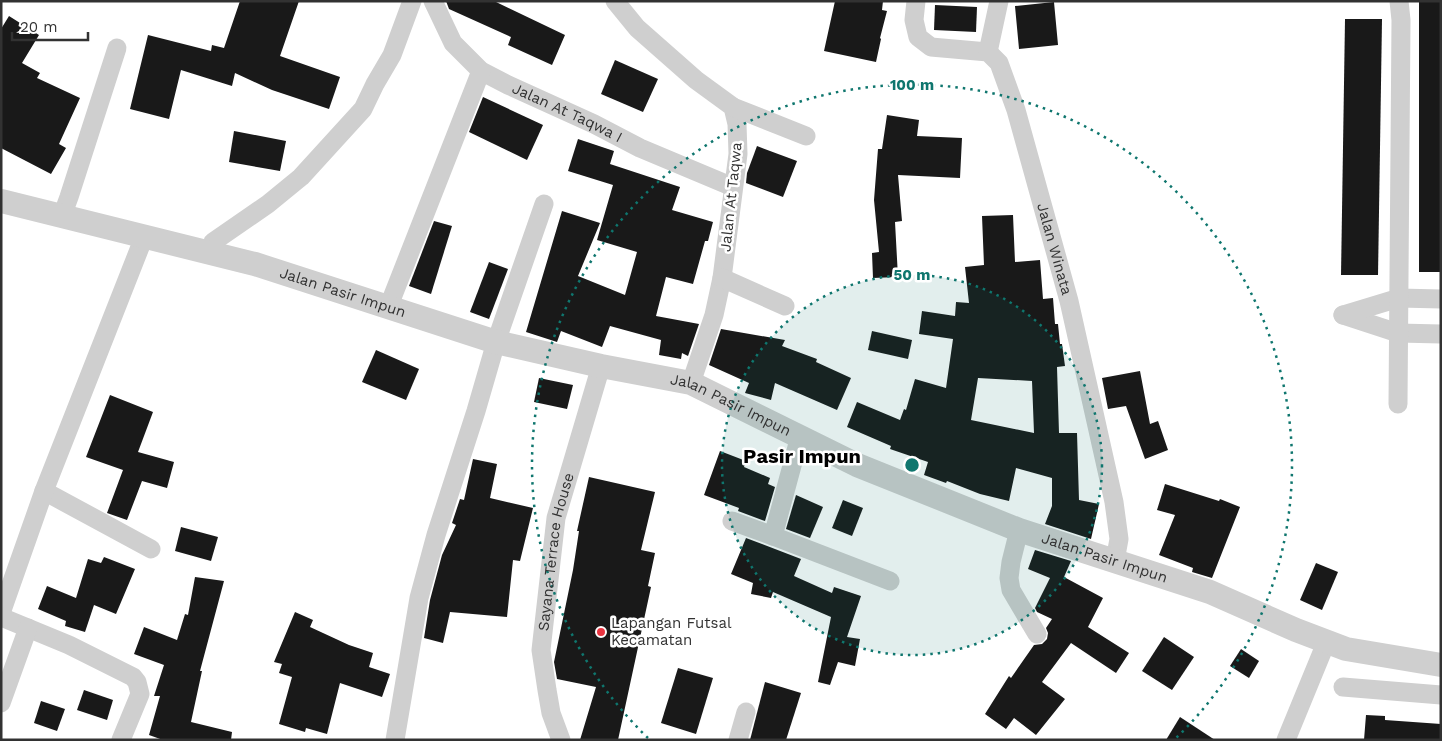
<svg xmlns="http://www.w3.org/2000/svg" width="1442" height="741" font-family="'Work Sans',sans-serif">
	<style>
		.building { fill: #191919; fill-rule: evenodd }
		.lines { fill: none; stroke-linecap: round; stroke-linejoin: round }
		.minor { stroke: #cfcfcf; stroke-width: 19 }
		.tertiary { stroke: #cfcfcf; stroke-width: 24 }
		.ring { fill: none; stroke: #0f766e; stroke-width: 2.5; stroke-dasharray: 2.5 5 }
		.poi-dot { fill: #e93440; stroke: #fff; stroke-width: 2 }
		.labels { text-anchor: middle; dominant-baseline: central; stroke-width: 5; stroke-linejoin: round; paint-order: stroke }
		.street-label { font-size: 15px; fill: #323232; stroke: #fff }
		.poi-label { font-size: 15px; fill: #323232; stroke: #fff; text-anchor: start }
		.district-label { font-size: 20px; font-weight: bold; fill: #000; stroke: #fff }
		.centre { fill: #0f766e; stroke: #fff; stroke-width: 2.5 }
		.ring-label { font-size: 15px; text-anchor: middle; font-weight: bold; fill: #0f766e; stroke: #fff; stroke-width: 5; stroke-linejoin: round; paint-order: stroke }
	</style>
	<rect width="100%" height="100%" fill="#fff"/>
	<g class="building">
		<polygon points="240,1 299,1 280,56 340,77 329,109 272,90 235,73 232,86 181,70 169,119 130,109 148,35 211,51 212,45 224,48"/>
		<polygon points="446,1 494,1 565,35 552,65 508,45 511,37 449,9"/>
		<polygon points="835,1 883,1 882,10 887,11 880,38 881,39 876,62 824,51"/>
		<rect x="1419" y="1" width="22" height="271"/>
		<polygon points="1054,2 1058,45 1019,49 1015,6"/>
		<polygon points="935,5 977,7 976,32 934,30"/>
		<polygon points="9,16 39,35 22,63 40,73 37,78 80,98 59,144 66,148 51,174 1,148 1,29"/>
		<polygon points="1345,19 1382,19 1378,275 1341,275"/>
		<polygon points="615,60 658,79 643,112 601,94"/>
		<polygon points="483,97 543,125 527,160 469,132"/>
		<polygon points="887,115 919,120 917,136 962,138 960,178 898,175 902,221 895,222 898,277 873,278 872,253 879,252 874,200 878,149 882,149"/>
		<polygon points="234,131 286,141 280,171 229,162"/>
		<polygon points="578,139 614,151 610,164 680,187 672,210 713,222 708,241 705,241 693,284 666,277 656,316 699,324 688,356 682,353 681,359 659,355 661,340 610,326 602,347 561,331 557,342 526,332 562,211 600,223 578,276 625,295 637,252 597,240 613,185 568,171"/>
		<polygon points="757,146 797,161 783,197 746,183 747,173"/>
		<path d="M 1013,215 L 1015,262 L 1040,260 L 1043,299 L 1053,298 L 1055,324 L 1058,324 L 1060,344 L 1062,344 L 1065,366 L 1057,367 L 1059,433 L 1077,433 L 1079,500 L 1099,504 L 1091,539 L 1045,524 L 1052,506 L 1052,478 L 1016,468 L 1009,501 L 980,494 L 947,481 L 946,483 L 924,475 L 928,462 L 890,449 L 891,446 L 847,427 L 857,402 L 900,420 L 904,409 L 906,410 L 915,379 L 946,388 L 953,339 L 919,334 L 922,311 L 955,316 L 956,302 L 969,303 L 965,267 L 984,265 L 982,216 ZM 978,378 L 1032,381 L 1034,433 L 971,420 Z"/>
		<polygon points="434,221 452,226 431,294 409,286"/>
		<polygon points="489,262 508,269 489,319 470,312"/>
		<polygon points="721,329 785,340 782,346 817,359 816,362 851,378 837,410 775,383 771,400 745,393 749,383 709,365"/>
		<polygon points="872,331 912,340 908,359 868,350"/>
		<polygon points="376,350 419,369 406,400 362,382"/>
		<polygon points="1140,371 1150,424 1158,421 1168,450 1145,459 1126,406 1108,409 1102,378"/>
		<polygon points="539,378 573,385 567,409 534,402"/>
		<polygon points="110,395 153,412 138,452 174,462 167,488 142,481 127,520 107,513 123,470 86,457"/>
		<polygon points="720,451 746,461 744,467 770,478 768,484 775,487 765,521 738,511 739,508 704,495"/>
		<polygon points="473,459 497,464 490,498 533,508 520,561 513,560 507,617 450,612 443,643 424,638 430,600 442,555 456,525 452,523 460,499 464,500"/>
		<polygon points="589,477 655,492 641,550 655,553 648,586 651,587 618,740 580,740 596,687 557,679 554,662 573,570 579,531 577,531"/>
		<polygon points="1165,484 1219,501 1220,499 1240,507 1212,578 1192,572 1193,568 1159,555 1175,515 1157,510"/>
		<polygon points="796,495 823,507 810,538 786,529"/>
		<polygon points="843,500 863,508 852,536 832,528"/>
		<polygon points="181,527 218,537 211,561 175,551"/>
		<polygon points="746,538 801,559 794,576 832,593 834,587 861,596 847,637 860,639 855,666 838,662 830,685 818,682 831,617 773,592 771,598 751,594 753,583 731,574"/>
		<polygon points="1035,550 1071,561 1064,577 1103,598 1088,627 1129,653 1116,673 1071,643 1042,682 1065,699 1036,735 1014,718 1006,729 985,714 1009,676 1011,678 1034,645 1042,644 1047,639 1048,633 1046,628 1052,619 1037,612 1035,608 1050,578 1028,569"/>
		<polygon points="104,557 135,569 116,614 94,605 85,632 65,626 66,621 38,609 47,586 76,598 88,559 101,563"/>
		<polygon points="1316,563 1338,572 1322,610 1300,600"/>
		<polygon points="195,577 224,581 200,671 202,671 191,722 232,732 231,740 163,740 149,735 160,696 154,696 164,665 134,654 144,627 177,640 185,614 188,615"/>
		<polygon points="295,612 313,620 310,627 349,645 373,653 369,667 390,674 382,697 340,683 327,734 306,728 305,732 279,724 292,677 279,673 282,664 274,662"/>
		<polygon points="1164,637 1194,657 1172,690 1142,671"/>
		<polygon points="1241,649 1259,661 1249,678 1230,666"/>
		<polygon points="678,668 713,678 696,734 661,723"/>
		<polygon points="765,682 801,693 786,740 750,740"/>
		<polygon points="84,690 113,700 107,720 77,710"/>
		<polygon points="41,701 65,709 57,731 34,723"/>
		<polygon points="1366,715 1385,716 1385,720 1441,724 1441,740 1364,740"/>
		<polygon points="1180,717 1215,740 1166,740"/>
	</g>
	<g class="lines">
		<g class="minor">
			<path id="s1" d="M 433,1 L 453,43 L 481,71 L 508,85 L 594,124 L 640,148 L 733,187"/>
			<polyline points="615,1 637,28 696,80 733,107 737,124 738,154 722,278 714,315 691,383"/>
			<path id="s2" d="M 916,1 L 914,20 L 918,37 L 931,47 L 988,52 L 999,63 L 1016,110 L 1069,301 L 1114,502 L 1119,539 L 1115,561"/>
			<polyline points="988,52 999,1"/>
			<polyline points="733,107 806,136"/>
			<polyline points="62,216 69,197 117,48"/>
			<polyline points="210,253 213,242 268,204 301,177 363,109 375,84 392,55 412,1"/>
			<polyline points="722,278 785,306"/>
			<polyline points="388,308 481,71"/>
			<polyline points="1343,315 1398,333 1441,334"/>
			<polyline points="1343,315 1399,298 1441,299"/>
			<polyline points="1398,404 1401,20 1399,1"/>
			<polyline points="800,436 773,536 890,581"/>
			<polyline points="44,491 151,549"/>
			<polyline points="732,521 773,536"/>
			<polyline points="1019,530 1011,562 1009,578 1011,590 1037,634"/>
			<polyline points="1,613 44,491 144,237"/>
			<polyline points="1,617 69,645 133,677 137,682 140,694 121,740"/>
			<polyline points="1343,687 1441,695"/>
			<polyline points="1,703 28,628"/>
			<polyline points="395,740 419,598 436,535 476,411 496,342 544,204"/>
			<path id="s3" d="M 561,740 L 551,713 L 547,690 L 541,650 L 556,518 L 601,366"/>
			<polyline points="738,740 746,712"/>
			<polyline points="1286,740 1323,650 1325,641"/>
		</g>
		<path class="tertiary" id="s4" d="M 1,201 L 255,264 L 496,342 L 601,366 L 691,383 L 857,465 L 1019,530 L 1210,592 L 1296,630 L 1346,649 L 1441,665"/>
	</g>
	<circle cx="912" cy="465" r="190" fill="#0f766e" fill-opacity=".12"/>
	<g class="ring">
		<circle cx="912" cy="465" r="190"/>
		<path d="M648 738A380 380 0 1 1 1176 738"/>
	</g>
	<circle class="poi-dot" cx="601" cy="632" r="5"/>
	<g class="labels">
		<g class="street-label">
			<text stroke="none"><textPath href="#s1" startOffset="182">Jalan At Taqwa I</textPath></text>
			<text transform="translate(731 197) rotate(-84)">Jalan At Taqwa</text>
			<text stroke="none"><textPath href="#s2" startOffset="320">Jalan Winata</textPath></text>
			<text stroke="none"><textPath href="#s4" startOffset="354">Jalan Pasir Impun</textPath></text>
			<text stroke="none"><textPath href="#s4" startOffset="759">Jalan Pasir Impun</textPath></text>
			<text stroke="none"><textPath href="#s3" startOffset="192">Sayana Terrace House</textPath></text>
			<text stroke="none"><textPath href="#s4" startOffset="1164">Jalan Pasir Impun</textPath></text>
		</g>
		<g class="poi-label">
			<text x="611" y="623">Lapangan Futsal<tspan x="611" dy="17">Kecamatan</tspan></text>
		</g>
		<g class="district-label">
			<text x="802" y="456">Pasir Impun</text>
		</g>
	</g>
	<circle cx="912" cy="465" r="8" class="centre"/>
	<g class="ring-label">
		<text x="912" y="90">100 m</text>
		<text x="912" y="280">50 m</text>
	</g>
	<rect width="1442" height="741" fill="none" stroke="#323232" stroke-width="5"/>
	<path d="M12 32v8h76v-8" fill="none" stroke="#323232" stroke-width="2.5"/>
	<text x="20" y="32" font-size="15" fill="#323232" stroke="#ffffff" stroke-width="4" paint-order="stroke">20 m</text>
</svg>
